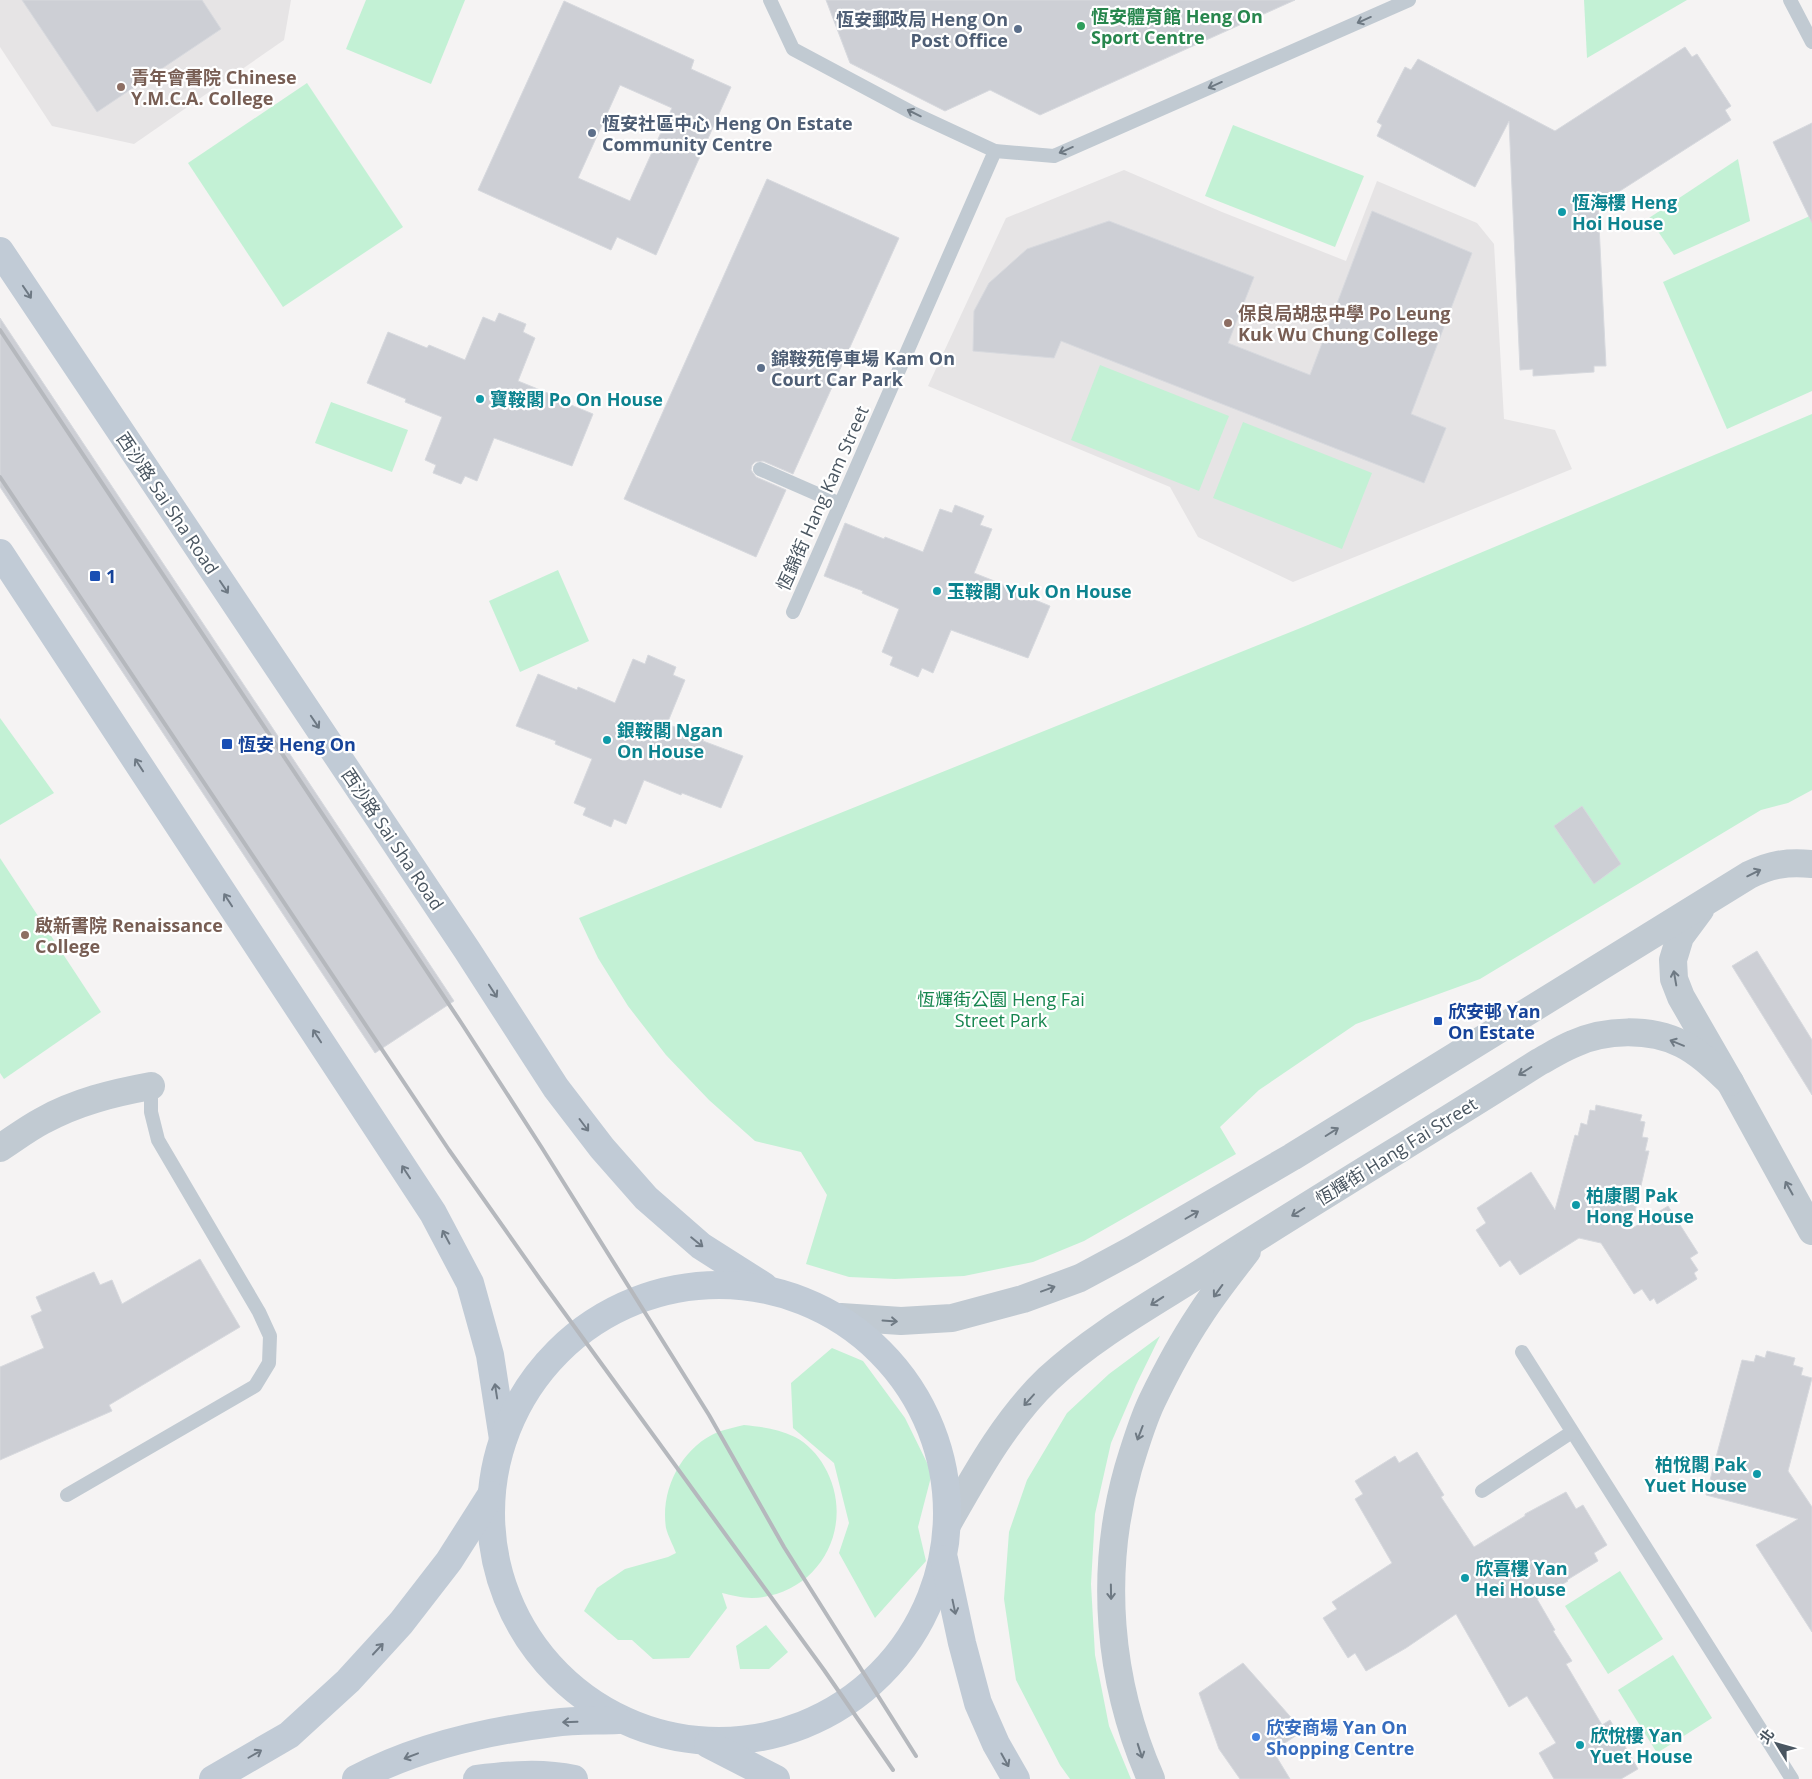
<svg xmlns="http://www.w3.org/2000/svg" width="1812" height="1779" font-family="'Open Sans','Noto Sans TC',sans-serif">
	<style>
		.education { fill: #e6e4e5 }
		.green { fill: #c3f1d5 }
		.building { fill: #cdcfd5; stroke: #d7d9de; fill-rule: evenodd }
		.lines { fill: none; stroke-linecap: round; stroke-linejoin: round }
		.lane { stroke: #c1cad2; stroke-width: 14 }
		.street { stroke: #c1cad2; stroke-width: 28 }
		.secondary { stroke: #c1cbd6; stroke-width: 28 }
		.rail { stroke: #b5b8bd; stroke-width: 4 }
		.oneway { stroke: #6e7983 }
		.oneway2 { stroke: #6e7984 }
		.leisure-dot { fill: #2e9e5b; stroke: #fff; stroke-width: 2 }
		.service-dot { fill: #5c6f8a; stroke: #fff; stroke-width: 2 }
		.education-dot { fill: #8d6e63; stroke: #fff; stroke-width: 2 }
		.culture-dot { fill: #0f9aa8; stroke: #fff; stroke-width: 2 }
		.transit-dot { fill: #1a4fb4; stroke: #fff; stroke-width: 2 }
		.shop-dot { fill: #3f7fe0; stroke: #fff; stroke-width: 2 }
		.labels { text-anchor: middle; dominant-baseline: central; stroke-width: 4.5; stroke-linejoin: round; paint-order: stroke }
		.leisure-label { font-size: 18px; font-weight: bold; fill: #27864d; stroke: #fff; text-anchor: start }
		.service-label { font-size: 18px; font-weight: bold; fill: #4e5e75; stroke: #fff; text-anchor: start }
		.education-label { font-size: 18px; font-weight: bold; fill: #785e54; stroke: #fff; text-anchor: start }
		.culture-label { font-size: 18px; font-weight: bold; fill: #0d838f; stroke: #fff; text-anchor: start }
		.street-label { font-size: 18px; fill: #4a5661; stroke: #fff }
		.transit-label { font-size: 18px; font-weight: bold; fill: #164399; stroke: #fff; text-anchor: start }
		.park-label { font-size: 18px; fill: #17864f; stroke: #fff }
		.shop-label { font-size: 18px; font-weight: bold; fill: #366cbe; stroke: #fff; text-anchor: start }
	</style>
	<rect width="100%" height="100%" fill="#f5f3f3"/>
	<g class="education">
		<polygon points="0,0 291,0 284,40 134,144 52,126 0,47"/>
		<polygon points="1124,170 1222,212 1346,261 1377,181 1477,223 1494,244 1504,419 1555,430 1572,469 1293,582 1198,537 1170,487 928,386 1006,218"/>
	</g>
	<g class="green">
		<polygon points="366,0 465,0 431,84 346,49"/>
		<polygon points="1584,0 1687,0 1587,58"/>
		<polygon points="307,83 403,227 283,307 188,163"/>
		<polygon points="1233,125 1364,176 1335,247 1205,196"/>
		<polygon points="1738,159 1750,221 1674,255 1649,218"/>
		<polygon points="1812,215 1812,391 1727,429 1663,282"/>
		<polygon points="1100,365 1229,416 1199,491 1071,440"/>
		<polygon points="331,402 408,430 392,472 315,443"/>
		<polygon points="1812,414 1812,790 1788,803 1761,810 1480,979 1356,1024 1259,1090 1220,1127 1236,1154 1084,1241 1033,1262 964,1276 895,1279 849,1277 806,1264 827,1195 801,1152 755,1141 709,1100 666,1055 628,1006 598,958 579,918 1308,625"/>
		<polygon points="1243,422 1372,473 1342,549 1213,498"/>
		<polygon points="558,570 589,641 520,672 489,601"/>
		<polygon points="0,718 54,793 0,825"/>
		<polygon points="0,858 101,1012 4,1079 0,1073"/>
		<polygon points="1160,1336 1136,1385 1111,1443 1095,1514 1091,1584 1095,1655 1109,1726 1131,1779 1070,1779 1060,1765 1016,1680 1004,1599 1009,1532 1027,1480 1067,1413 1109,1374"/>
		<polygon points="832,1348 863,1361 905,1418 932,1473 918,1527 926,1561 875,1618 839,1553 849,1523 834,1463 793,1428 791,1383"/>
		<path d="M 744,1425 C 763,1427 778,1429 795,1437 C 807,1443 818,1455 824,1466 C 858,1524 820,1596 752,1598 C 742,1598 731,1595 722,1593 L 727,1608 L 689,1658 L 653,1659 L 632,1640 L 618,1640 L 584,1611 L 597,1588 L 625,1569 L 668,1557 L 676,1553 C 673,1545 668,1536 666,1528 C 660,1489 682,1447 718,1432 C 726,1429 736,1427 744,1425 Z"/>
		<polygon points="1620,1571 1663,1639 1608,1674 1565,1606"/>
		<polygon points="766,1625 788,1652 769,1669 740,1669 736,1646"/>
		<polygon points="1673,1655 1712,1718 1657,1753 1618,1690"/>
	</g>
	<g class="building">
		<polygon points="22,0 202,0 221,29 97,112"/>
		<polygon points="826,0 1295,0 1040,115 990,90 945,111 850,63"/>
		<path d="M 564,1 L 694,60 L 691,69 L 731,87 L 656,255 L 617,237 L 611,250 L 478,190 ZM 620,85 L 672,108 L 630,201 L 578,178 Z"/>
		<polygon points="1685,47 1692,57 1697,54 1731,106 1725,110 1731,120 1598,205 1606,366 1594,366 1594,372 1533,376 1533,369 1520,370 1509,121 1475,187 1377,136 1382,125 1377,122 1405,67 1411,70 1418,59 1555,131"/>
		<polygon points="1812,123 1812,223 1773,142"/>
		<polygon points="767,179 899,238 793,474 763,461 755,462 752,465 751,470 756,477 786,490 756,557 624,499"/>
		<polygon points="1372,211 1472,253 1411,414 1446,428 1424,483 1061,341 1054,358 973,351 974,311 989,283 1027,249 1109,221 1254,277 1228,343 1310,375"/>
		<polygon points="499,313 526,324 523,332 535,338 518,381 555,396 554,398 593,414 572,466 494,438 477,481 465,476 461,484 433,473 436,465 425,460 442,417 405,402 406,399 367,383 388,332 427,348 429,345 465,360 483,317 495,322"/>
		<polygon points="0,318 454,1001 375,1053 0,487"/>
		<polygon points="955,505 984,516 980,525 992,529 974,573 1012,588 1011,590 1050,606 1028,658 951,630 933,673 922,668 918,677 890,665 893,657 882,652 899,609 862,593 863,591 824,576 845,523 884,539 885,537 923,552 940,509 952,513"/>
		<polygon points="648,655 676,667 673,675 685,680 667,724 704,738 703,741 743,756 721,808 682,793 681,795 644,780 626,824 614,819 611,827 583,815 586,808 574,803 592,759 555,744 556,741 516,726 538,674 577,690 578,687 615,703 633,659 645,664"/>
		<polygon points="1582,806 1621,864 1594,884 1554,826"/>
		<polygon points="1757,951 1812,1040 1812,1095 1732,966"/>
		<polygon points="1596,1105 1642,1115 1640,1121 1645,1122 1642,1137 1648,1138 1645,1151 1649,1151 1631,1229 1668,1206 1698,1253 1690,1258 1698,1270 1694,1273 1697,1279 1657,1304 1654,1298 1650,1301 1642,1289 1634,1294 1601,1243 1579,1238 1520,1275 1510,1260 1500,1267 1476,1230 1486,1223 1477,1208 1531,1172 1555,1210 1575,1135 1578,1136 1581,1123 1587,1125 1590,1110 1595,1111"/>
		<polygon points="200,1259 240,1327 109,1405 112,1411 0,1460 0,1367 44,1348 31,1316 42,1311 36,1297 94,1272 100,1285 112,1280 122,1304"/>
		<polygon points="1767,1351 1795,1358 1793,1365 1803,1368 1801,1375 1812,1378 1788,1471 1812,1507 1812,1632 1756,1545 1798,1519 1706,1495 1742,1360 1754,1362 1756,1355 1765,1358"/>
		<polygon points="1417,1452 1444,1495 1441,1497 1474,1547 1525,1516 1525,1514 1566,1492 1576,1509 1583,1505 1607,1545 1594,1553 1598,1561 1567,1580 1568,1581 1537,1599 1555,1630 1553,1631 1572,1661 1566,1664 1602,1725 1610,1720 1638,1769 1621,1779 1554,1779 1539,1753 1556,1743 1527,1696 1509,1707 1456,1614 1406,1648 1366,1671 1355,1653 1348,1658 1323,1618 1337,1609 1332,1602 1392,1563 1355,1499 1363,1494 1355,1481 1395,1456 1399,1463"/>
		<polygon points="1243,1663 1303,1731 1273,1751 1290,1779 1240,1779 1219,1749 1199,1693"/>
	</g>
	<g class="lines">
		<g class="lane">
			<polyline points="770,0 793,49 911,112 995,151 1054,156 1409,0"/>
			<polyline points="1790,0 1812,42"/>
			<polyline points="760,469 840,504"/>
			<polyline points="793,612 995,151"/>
			<polyline points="1522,1352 1792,1779"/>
			<polyline points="1482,1491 1572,1432"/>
			<polyline points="67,1495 255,1386 269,1363 270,1336 259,1312 158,1140 151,1112 151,1086"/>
		</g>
		<g class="street">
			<polyline points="1700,910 1680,937 1673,960 1674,979 1681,997 1730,1082 1812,1231"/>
			<path d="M 0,1148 C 14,1139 27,1129 42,1121 C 76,1102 113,1093 151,1086"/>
			<path d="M 841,1317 L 901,1321 L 952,1318 L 1023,1299 L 1080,1278 L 1132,1250 L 1292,1157 L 1749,875 C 1772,864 1786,862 1812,864"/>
			<path d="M 948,1523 C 977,1472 1006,1419 1048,1379 C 1096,1334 1156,1302 1212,1266 C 1320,1197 1430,1131 1539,1062 C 1550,1056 1561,1049 1573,1044 C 1605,1029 1650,1028 1682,1044 C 1700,1053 1716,1069 1730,1082"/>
			<path d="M 1151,1779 C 1108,1681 1099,1572 1128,1469 C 1135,1446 1142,1422 1152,1401 C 1166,1372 1182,1342 1200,1315 C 1214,1293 1231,1272 1247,1251"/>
		</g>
		<g class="secondary">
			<polyline points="0,251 467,950 556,1088 602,1148 646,1198 701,1246 764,1286"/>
			<polyline points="0,553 433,1213 470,1283 490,1355 503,1439"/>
			<circle cx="719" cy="1513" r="228"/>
			<polyline points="944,1559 962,1643 978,1703 996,1744 1016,1779"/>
			<polyline points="708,1744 776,1779"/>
			<polyline points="213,1779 289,1735 348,1681 401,1623 449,1561 491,1495"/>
			<path d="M 356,1779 C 417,1747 486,1731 553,1723 C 575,1720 597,1721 618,1720"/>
			<path d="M 477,1779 C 509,1775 542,1772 574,1779"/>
		</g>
		<g class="rail">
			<polyline points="0,330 462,1024 542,1148 709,1415 784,1547 916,1756"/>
			<polyline points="0,477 449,1150 542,1282 824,1670 893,1770"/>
		</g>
	</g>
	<defs><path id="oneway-shaft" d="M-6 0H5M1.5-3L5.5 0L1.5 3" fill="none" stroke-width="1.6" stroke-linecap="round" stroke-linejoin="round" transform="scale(1.25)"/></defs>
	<g class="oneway">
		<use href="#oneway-shaft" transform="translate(1364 20) rotate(156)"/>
		<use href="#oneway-shaft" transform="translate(1215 85) rotate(156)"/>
		<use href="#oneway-shaft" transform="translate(914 113) rotate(-154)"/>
		<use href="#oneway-shaft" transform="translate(1066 150) rotate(156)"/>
		<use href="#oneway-shaft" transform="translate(1754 873) rotate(-26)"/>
		<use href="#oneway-shaft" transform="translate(1675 978) rotate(-100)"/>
		<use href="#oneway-shaft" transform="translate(1677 1043) rotate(-158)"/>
		<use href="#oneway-shaft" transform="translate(1525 1071) rotate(148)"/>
		<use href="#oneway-shaft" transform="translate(1332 1132) rotate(-32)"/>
		<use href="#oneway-shaft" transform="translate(1789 1188) rotate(-119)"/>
		<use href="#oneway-shaft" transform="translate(1298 1212) rotate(148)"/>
		<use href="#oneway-shaft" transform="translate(1192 1215) rotate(-30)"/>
		<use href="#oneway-shaft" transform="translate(1048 1289) rotate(-20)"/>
		<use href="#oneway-shaft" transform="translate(1218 1291) rotate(126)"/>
		<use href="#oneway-shaft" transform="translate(1157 1301) rotate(147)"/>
		<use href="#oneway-shaft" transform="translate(890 1321) rotate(4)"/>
		<use href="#oneway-shaft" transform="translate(1029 1400) rotate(132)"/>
		<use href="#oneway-shaft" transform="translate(1140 1433) rotate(111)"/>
		<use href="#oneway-shaft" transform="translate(1111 1592) rotate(89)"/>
		<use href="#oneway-shaft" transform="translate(1140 1751) rotate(72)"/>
	</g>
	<g class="oneway2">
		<use href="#oneway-shaft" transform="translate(27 292) rotate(56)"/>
		<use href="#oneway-shaft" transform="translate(224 587) rotate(56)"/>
		<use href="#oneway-shaft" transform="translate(315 722) rotate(56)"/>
		<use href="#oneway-shaft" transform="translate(139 765) rotate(-123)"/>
		<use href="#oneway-shaft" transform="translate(228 900) rotate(-123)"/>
		<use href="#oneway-shaft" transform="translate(493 991) rotate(57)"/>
		<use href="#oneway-shaft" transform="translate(317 1036) rotate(-123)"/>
		<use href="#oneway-shaft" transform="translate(584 1125) rotate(53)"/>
		<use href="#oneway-shaft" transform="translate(406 1172) rotate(-123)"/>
		<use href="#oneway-shaft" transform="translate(446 1237) rotate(-118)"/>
		<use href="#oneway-shaft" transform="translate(697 1242) rotate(39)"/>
		<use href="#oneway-shaft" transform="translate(496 1391) rotate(-99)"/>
		<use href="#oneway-shaft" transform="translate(954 1607) rotate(78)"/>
		<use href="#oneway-shaft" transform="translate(378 1649) rotate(-47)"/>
		<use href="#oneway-shaft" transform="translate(570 1722) rotate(178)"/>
		<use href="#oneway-shaft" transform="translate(255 1754) rotate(-30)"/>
		<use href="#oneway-shaft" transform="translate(411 1756) rotate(159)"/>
		<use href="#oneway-shaft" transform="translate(1005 1760) rotate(61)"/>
	</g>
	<circle class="leisure-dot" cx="1081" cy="26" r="5"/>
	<g class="service-dot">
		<circle cx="1018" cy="29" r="5"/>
		<circle cx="592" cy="133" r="5"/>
		<circle cx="761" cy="368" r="5"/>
	</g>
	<g class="education-dot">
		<circle cx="121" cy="87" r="5"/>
		<circle cx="1228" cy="323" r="5"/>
		<circle cx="25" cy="935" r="5"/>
	</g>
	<g class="culture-dot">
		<circle cx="1562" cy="212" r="5"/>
		<circle cx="480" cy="399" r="5"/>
		<circle cx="937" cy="591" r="5"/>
		<circle cx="607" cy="740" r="5"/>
		<circle cx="1576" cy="1205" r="5"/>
		<circle cx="1757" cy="1474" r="5"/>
		<circle cx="1465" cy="1578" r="5"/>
		<circle cx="1580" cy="1745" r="5"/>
	</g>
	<g class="transit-dot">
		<rect x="89" y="570" width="12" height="12" rx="2.5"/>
		<rect x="221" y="738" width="12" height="12" rx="2.5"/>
		<rect x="1433" y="1016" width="10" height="10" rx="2.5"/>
	</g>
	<circle class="shop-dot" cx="1256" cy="1737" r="5"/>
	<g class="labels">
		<g class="leisure-label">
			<text x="1091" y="16">恆安體育館 Heng On<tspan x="1091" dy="21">Sport Centre</tspan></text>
		</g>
		<g class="service-label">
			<text x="1008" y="19" text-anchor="end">恆安郵政局 Heng On<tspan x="1008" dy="21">Post Office</tspan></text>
			<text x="602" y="123">恆安社區中心 Heng On Estate<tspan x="602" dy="21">Community Centre</tspan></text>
			<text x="771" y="358">錦鞍苑停車場 Kam On<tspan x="771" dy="21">Court Car Park</tspan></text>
		</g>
		<g class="education-label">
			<text x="131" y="77">青年會書院 Chinese<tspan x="131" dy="21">Y.M.C.A. College</tspan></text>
			<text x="1238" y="313">保良局胡忠中學 Po Leung<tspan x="1238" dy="21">Kuk Wu Chung College</tspan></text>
			<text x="35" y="925">啟新書院 Renaissance<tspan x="35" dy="21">College</tspan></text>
		</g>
		<g class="culture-label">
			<text x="1572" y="202">恆海樓 Heng<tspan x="1572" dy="21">Hoi House</tspan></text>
			<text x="490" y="399">寶鞍閣 Po On House</text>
			<text x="947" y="591">玉鞍閣 Yuk On House</text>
			<text x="617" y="730">銀鞍閣 Ngan<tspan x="617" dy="21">On House</tspan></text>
			<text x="1586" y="1195">柏康閣 Pak<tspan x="1586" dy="21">Hong House</tspan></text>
			<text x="1747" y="1464" text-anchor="end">柏悅閣 Pak<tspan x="1747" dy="21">Yuet House</tspan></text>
			<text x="1475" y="1568">欣喜樓 Yan<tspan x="1475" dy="21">Hei House</tspan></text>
			<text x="1590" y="1735">欣悅樓 Yan<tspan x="1590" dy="21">Yuet House</tspan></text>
		</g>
		<g class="street-label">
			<text transform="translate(822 498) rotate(-66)">恆錦街 Hang Kam Street</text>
			<text transform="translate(168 503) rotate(56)">西沙路 Sai Sha Road</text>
			<text transform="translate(393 839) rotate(56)">西沙路 Sai Sha Road</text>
			<text transform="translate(1396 1151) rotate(-32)">恆輝街 Hang Fai Street</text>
		</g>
		<g class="transit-label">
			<text x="106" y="576">1</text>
			<text x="238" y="744">恆安 Heng On</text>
			<text x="1448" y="1011">欣安邨 Yan<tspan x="1448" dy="21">On Estate</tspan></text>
		</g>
		<g class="park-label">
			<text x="1001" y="999">恆輝街公園 Heng Fai<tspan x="1001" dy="21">Street Park</tspan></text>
		</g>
		<g class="shop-label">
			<text x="1266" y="1727">欣安商場 Yan On<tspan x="1266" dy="21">Shopping Centre</tspan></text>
		</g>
	</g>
	<g transform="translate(1777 1744) rotate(307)" stroke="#ffffff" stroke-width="4" paint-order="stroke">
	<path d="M0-4L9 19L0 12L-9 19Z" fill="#4a5661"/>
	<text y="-8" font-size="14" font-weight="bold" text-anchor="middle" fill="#4a5661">北</text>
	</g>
</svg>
